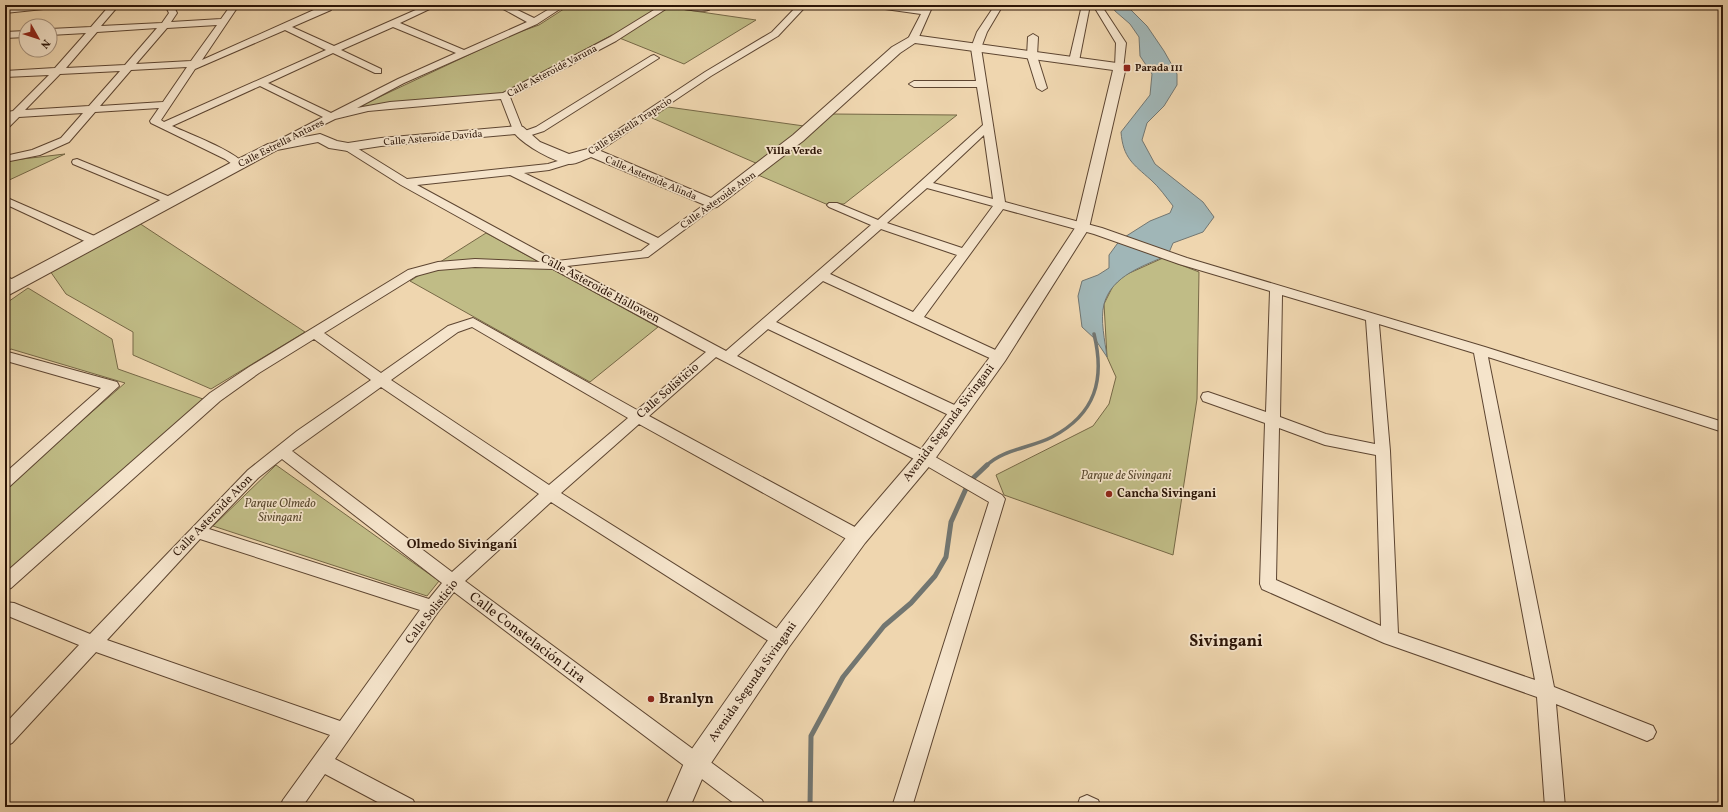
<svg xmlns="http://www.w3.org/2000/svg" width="1728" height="812" font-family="Vollkorn,serif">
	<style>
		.green { fill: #c0bc86; stroke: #766846 }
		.water { fill: #a0b6b7; stroke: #727671 }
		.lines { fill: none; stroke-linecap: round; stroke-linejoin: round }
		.stream-far1 { stroke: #727671; stroke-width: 3.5 }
		.stream { stroke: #727671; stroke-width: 5 }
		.minor-casing { stroke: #5d4531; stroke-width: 2 }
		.tertiary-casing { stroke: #5d4531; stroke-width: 2 }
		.minor { fill: #f5e4cb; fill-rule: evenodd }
		.tertiary { fill: #f5e4cb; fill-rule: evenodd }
		.poi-dot { fill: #8f2418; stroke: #f5e4cb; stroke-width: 1.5 }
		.labels { text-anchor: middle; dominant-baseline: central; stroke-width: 3.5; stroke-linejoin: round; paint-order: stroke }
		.far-poi-label { font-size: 10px; font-weight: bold; fill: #2c1507; stroke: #f5e4cb; text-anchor: start }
		.far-street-label { font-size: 10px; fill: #2c1507; stroke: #f5e4cb }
		.far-neighbourhood-label { font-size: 11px; font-weight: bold; fill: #2c1507; stroke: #f5e4cb }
		.street-label { font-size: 12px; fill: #2c1507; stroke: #f5e4cb }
		.park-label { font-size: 12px; font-style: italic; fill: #58472d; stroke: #f5e4cb }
		.poi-label { font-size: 12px; font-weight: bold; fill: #2c1507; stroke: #f5e4cb; text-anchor: start }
		.neighbourhood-label { font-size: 13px; font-weight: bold; fill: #2c1507; stroke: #f5e4cb }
		.near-street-label { font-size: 14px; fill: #2c1507; stroke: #f5e4cb }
		.near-poi-label { font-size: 14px; font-weight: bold; fill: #2c1507; stroke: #f5e4cb; text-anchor: start }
		.near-neighbourhood-label { font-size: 16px; font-weight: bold; fill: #2c1507; stroke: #f5e4cb }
	</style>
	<rect width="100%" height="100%" fill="#efd6af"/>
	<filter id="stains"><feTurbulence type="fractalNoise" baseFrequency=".005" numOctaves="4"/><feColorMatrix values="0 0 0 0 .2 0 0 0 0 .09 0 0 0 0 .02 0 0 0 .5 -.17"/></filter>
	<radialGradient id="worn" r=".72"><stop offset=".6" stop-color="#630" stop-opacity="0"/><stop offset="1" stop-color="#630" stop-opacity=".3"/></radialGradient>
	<g class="green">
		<polygon points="570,5 653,5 756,20 684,64 612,35 504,93 358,107 511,35 539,25"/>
		<polygon points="668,107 804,126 758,164 652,118"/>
		<polygon points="832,114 957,115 844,204 826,204 758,175"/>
		<polygon points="65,154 5,182 5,161"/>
		<polygon points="139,223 305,332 211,389 133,355 133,332 66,294 50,271"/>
		<polygon points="486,233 658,327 590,382 410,281"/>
		<polygon points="1163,258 1199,272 1197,399 1173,555 1004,495 996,475 1093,426 1109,404 1116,377 1107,357 1104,304 1113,286 1125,275"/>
		<polygon points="28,288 112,339 118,369 203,399 5,573 5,488 125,383 11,349 5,353 5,304"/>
		<polygon points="276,465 439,581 427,596 213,526"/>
	</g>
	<path class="water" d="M 1111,5 L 1126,5 L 1147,26 L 1164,51 L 1177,74 L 1177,85 L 1164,106 L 1147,123 L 1142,140 L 1155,164 L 1203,202 L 1214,217 L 1203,232 L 1173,243 L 1168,255 C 1144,266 1112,275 1104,304 C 1100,320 1105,341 1107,357 L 1095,339 L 1082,327 L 1078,296 L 1082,281 L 1098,275 L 1109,268 L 1109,255 L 1120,240 L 1150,221 L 1170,213 L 1173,206 C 1166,197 1159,187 1151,180 C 1133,164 1123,158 1121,132 L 1150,95 L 1152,74 L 1140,56 L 1139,37 L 1130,24 L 1115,11 Z"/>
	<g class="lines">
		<path class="stream-far1" d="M 986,466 C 1003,449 1031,448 1052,437 C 1096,414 1105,379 1094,334"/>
		<polyline class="stream" points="810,807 811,736 843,677 884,626 911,603 935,576 946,557 951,522 969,482 987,465"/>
		<g class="minor-casing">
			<g id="minor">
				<polygon points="28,5 57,5 53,8 5,13 5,7"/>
				<path d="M 110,5 L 119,5 L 101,26 L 162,23 L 169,13 L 165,5 L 173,5 L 177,13 L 171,22 L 221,19 L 231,5 L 239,5 L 202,60 L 325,5 L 333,5 L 331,10 L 292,27 L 334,46 L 427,5 L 438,5 L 400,23 L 464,50 L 527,22 L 496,5 L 507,5 L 534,18 L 556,5 L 566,5 L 537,24 L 404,83 L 357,108 L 390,102 L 503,93 L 610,37 L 662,5 L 672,5 L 616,41 L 510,97 L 523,130 L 522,132 L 536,127 L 651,56 L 654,55 L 659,58 L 544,131 L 522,138 L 518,137 L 517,135 L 518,133 L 513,130 L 501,99 L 368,111 L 335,119 L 273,150 L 268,147 L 269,145 L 323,117 L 260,86 L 172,126 C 189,134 235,151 244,164 L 243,166 L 235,166 L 225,159 L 151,123 L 150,121 L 159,108 L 95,112 L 69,142 L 40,155 L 5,162 L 5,156 L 32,150 L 61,138 L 83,113 L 19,117 L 9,127 L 5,128 L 5,119 L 8,116 L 8,112 L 13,111 L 49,75 L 5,77 L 5,71 L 55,68 L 86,33 L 50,35 L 50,29 L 91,27 ZM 217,25 L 191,61 L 136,64 L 167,28 ZM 393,27 L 456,53 L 398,79 L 331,113 L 268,83 L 333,53 L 375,73 L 381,73 L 381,69 L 341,50 ZM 157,28 L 125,65 L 66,68 L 97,32 ZM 285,30 L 326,50 L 164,122 L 161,120 L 195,69 ZM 187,67 L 163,102 L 100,106 L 131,70 ZM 120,71 L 89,106 L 25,110 L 60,74 Z"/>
				<path d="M 673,5 L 709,7 L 710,9 C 706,13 677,9 673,5 Z"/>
				<polygon points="798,5 807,5 778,36 711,76 595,154 587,154 586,152 587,150 705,72 772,32"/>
				<polygon points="874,5 896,5 923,9 925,5 933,5 918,39 913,42 908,39 921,14 878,8"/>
				<path d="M 995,5 L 1003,5 L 987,32 L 981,48 L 1005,202 L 1102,228 L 1187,258 L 1485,347 L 1723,422 L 1723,432 L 1488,357 L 1554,687 L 1653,726 L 1656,732 L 1653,738 L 1647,741 L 1556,704 L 1565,807 L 1545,807 L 1537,697 L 1384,643 L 1262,589 L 1260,584 L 1265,423 L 1203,401 L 1201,397 L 1203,393 L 1208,392 L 1266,412 L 1270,291 L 1179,264 L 1094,234 L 1003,209 L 924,317 L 1004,354 L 1006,357 L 1004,360 L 994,360 L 823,281 L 776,322 L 963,409 L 965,413 L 963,417 L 958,418 L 953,417 L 768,329 L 737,356 L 930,454 L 1002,495 L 1005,499 L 912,807 L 892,807 L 989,502 L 920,462 L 716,357 L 649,416 L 864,532 L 866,537 L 864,542 L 858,544 L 852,542 L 639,424 L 561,493 L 787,635 L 790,640 L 787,645 L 781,648 L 775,645 L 551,502 L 465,581 L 762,800 L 765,807 L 739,807 L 454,592 L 438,612 L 335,759 L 413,800 L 416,807 L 387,807 L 325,774 L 302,807 L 280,807 L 283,800 L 330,735 L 96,652 L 12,743 L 5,746 L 5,724 L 79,645 L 8,616 L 5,616 L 5,602 L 14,603 L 90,634 L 248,470 L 297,431 L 371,380 L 314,339 L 259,373 L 220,401 L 11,588 L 5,590 L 5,573 L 210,393 L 249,367 L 408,270 L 438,262 L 475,259 L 540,262 L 401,185 L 344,149 L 343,147 L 344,145 L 352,145 L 407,179 L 548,164 L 571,157 L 575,158 L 576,160 L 575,162 L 549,170 L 524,173 L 658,238 L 708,202 L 716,202 L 718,204 L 716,206 L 648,257 L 567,266 L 726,351 L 871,225 L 829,207 L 827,205 L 829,203 L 837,203 L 878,220 L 983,125 L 977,87 L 914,87 L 909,84 L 914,81 L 976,81 L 971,48 L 977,32 ZM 984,135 L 993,199 L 933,183 ZM 510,175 L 650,244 L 641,251 L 557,261 L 417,185 ZM 927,188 L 993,206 L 962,248 L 887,223 ZM 881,229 L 957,255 L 913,312 L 830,274 ZM 475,267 L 553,269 L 706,352 L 637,410 L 473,318 L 448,326 L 381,373 L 324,333 L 416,276 L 438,270 ZM 1282,295 L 1366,320 L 1375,444 L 1326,434 L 1280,417 ZM 1379,324 L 1474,353 L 1535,680 L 1398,633 L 1390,451 ZM 472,327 L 628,418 L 549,485 L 391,380 L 458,332 ZM 381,387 L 539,494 L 452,572 L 292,451 ZM 1279,428 L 1325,445 L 1376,455 L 1381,626 L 1276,580 ZM 282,459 L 442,583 L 429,599 L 209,529 L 258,478 ZM 200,539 L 420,610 L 340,721 L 107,640 Z"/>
				<polygon points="1082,5 1090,5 1079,61 1074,64 1069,61"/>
				<polygon points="1093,5 1101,5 1126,43 1123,69 1117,69 1115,67 1116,43"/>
				<polygon points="26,31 26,37 5,38 5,32"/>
				<polygon points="1033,34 1038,37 1037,56 1047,88 1042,91 1037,88 1027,56 1028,37"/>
				<polygon points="77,159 175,199 177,201 171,204 167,203 73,164 72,162 73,160"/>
				<polygon points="5,197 99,238 101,241 99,244 91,244 5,204"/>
				<polygon points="5,276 18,282 20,285 18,288 14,289 5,285"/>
				<polygon points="8,352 117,382 119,386 10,486 5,488 5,473 101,388 10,362 5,364 5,353"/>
				<polygon points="1087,795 1098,800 1101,807 1077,807 1080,798"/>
			</g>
		</g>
		<g class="tertiary-casing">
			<path id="tertiary" d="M 913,35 L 1124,64 L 1126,67 L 1089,228 L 1005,361 L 932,463 L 865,543 L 789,647 L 705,772 L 690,807 L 665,807 L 687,756 L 773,633 L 851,531 L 918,453 L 993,353 L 1075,228 L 1113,70 L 915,43 L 900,53 L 803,141 L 717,207 L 712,208 L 591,157 C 585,159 577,164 570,164 C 553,162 526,146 515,134 L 381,146 L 348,151 L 329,148 L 318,142 L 277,150 L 5,297 L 5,284 L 8,281 L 234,161 L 268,144 L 320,134 L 337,141 L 348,143 L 381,138 L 518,126 L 523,127 L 540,142 L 569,154 L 591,148 L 596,149 L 711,198 L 793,135 L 892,47 Z"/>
		</g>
		<use href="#minor" class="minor"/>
		<use href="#tertiary" class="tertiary"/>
	</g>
	<g class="poi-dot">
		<rect x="1123" y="64" width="8" height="8" rx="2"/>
		<circle cx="1109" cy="494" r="4"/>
		<circle cx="651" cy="699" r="4"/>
	</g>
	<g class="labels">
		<g class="far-poi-label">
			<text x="1135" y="68">Parada 111</text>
		</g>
		<g class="far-street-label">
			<text transform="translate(552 71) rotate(-28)">Calle Asteroide Varuna</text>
			<text transform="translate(630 126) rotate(-33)">Calle Estrella Trapecio</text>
			<text transform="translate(433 138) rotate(-5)">Calle Asteroide Davida</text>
			<text transform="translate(281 143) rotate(-27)">Calle Estrella Antares</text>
			<text transform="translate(651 178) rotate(23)">Calle Asteroide Alinda</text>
			<text transform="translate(718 200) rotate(-36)">Calle Asteroide Aton</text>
		</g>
		<g class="far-neighbourhood-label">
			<text x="794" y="151">Villa Verde</text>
		</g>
		<g class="street-label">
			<text transform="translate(600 289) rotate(28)">Calle Asteroide Hallowen</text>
			<text transform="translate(668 391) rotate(-41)">Calle Solisticio</text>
			<text transform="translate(949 423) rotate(-53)">Avenida Segunda Sivingani</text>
			<text transform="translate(213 516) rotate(-46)">Calle Asteroide Aton</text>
			<text transform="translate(432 612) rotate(-52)">Calle Solisticio</text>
			<text transform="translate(753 682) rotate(-55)">Avenida Segunda Sivingani</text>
		</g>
		<g class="park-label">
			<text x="1126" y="476">Parque de Sivingani</text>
			<text x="280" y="504">Parque Olmedo<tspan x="280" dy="14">Sivingani</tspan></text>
		</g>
		<g class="poi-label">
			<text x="1117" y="494">Cancha Sivingani</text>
		</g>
		<g class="neighbourhood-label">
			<text x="462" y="545">Olmedo Sivingani</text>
		</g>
		<g class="near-street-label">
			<text transform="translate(527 638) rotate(37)">Calle Constelación Lira</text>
		</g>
		<g class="near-poi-label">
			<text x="659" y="699">Branlyn</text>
		</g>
		<g class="near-neighbourhood-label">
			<text x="1226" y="642">Sivingani</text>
		</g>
	</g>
	<rect width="1728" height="812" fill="none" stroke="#efd6af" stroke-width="20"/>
	<rect x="6" y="6" width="1716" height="800" fill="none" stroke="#2c1507" stroke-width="2"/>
	<rect x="10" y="10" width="1708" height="792" fill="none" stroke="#2c1507"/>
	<g transform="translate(38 38) rotate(129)"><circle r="19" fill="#f5e4cb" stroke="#a5917d"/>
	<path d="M0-3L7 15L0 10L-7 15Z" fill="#8f2418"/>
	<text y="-6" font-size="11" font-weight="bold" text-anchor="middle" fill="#2c1507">N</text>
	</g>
	<rect width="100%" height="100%" filter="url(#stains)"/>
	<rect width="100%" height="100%" fill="url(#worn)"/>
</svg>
